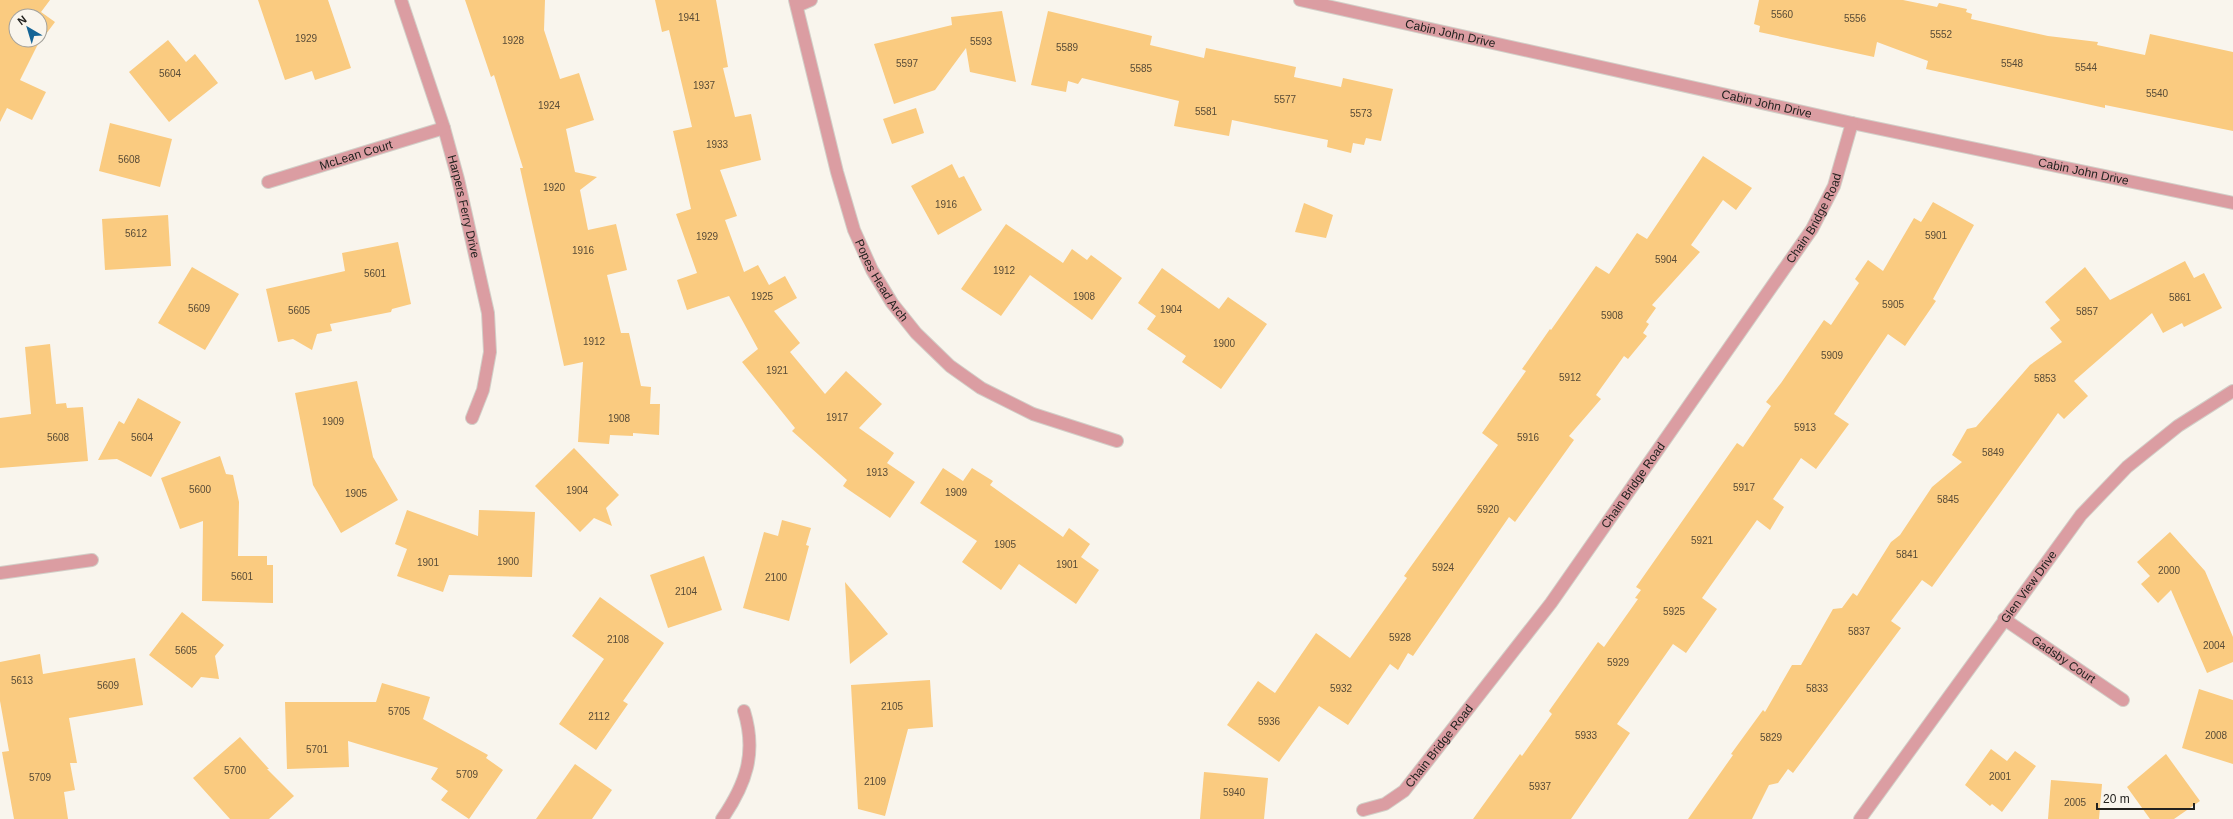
<svg xmlns="http://www.w3.org/2000/svg" width="2233" height="819" font-family="Arial,sans-serif">
	<style>
		.building { fill: #facb80; fill-rule: evenodd }
		.lines { fill: none; stroke-linecap: round; stroke-linejoin: round }
		.minor-casing { stroke: #d2cfc8; stroke-width: 14 }
		.minor { stroke: #db9da2; stroke-width: 12 }
		.labels { text-anchor: middle; dominant-baseline: central; stroke-width: 3; stroke-linejoin: round; paint-order: stroke }
		.number-label { font-size: 10px; fill: #594c37 }
		.street-label { font-size: 12px; fill: #23221f; stroke: #f9f5ed }
	</style>
	<rect width="100%" height="100%" fill="#f9f5ed"/>
	<g class="building">
		<path d="M 0,0 L 50,0 L 41,12 L 55,22 L 37,46 L 20,80 L 46,92 L 32,120 L 7,108 L 0,122 ZM 16,16 L 40,16 L 40,40 L 16,40 Z"/>
		<polygon points="258,0 328,0 351,68 315,80 312,71 285,80"/>
		<polygon points="465,0 545,0 544,30 560,79 579,73 594,120 566,129 575,172 597,177 580,190 588,230 616,224 627,270 607,275 621,333 629,333 641,386 651,387 650,404 660,404 659,435 633,433 633,436 610,435 609,444 578,442 583,362 564,366 520,168 523,168 494,75 491,77"/>
		<polygon points="655,0 716,0 728,67 723,68 735,117 751,114 761,160 720,170 737,216 725,220 744,272 758,265 769,285 785,276 797,298 774,311 800,343 790,352 825,394 846,371 882,404 859,428 894,453 887,463 915,482 890,518 843,486 847,480 792,431 795,428 742,362 758,349 729,296 687,310 677,280 697,273 676,214 691,209 673,131 692,127 669,30 662,32"/>
		<polygon points="1759,0 1903,0 1937,7 1939,3 1967,9 1966,12 1972,14 1971,19 2048,36 2098,42 2097,45 2145,55 2150,34 2233,52 2233,131 2105,105 2105,108 1926,69 1928,61 1877,42 1874,57 1759,32 1760,26 1754,24"/>
		<polygon points="1002,11 1016,82 970,72 966,48 935,90 894,104 874,44 952,25 951,17"/>
		<polygon points="1048,11 1152,36 1150,45 1204,58 1206,48 1296,67 1294,77 1341,87 1343,78 1393,89 1381,141 1366,138 1364,145 1353,143 1351,153 1327,147 1328,140 1232,120 1229,136 1174,126 1179,101 1082,78 1078,84 1068,81 1066,92 1031,85"/>
		<polygon points="168,40 186,62 195,54 218,83 169,122 129,72"/>
		<polygon points="916,108 924,133 892,144 883,119"/>
		<polygon points="110,123 172,139 160,187 99,171"/>
		<polygon points="1703,156 1752,188 1736,210 1723,200 1691,245 1700,252 1652,305 1656,308 1646,322 1649,324 1643,333 1647,336 1628,359 1624,356 1596,395 1601,399 1569,436 1574,440 1515,522 1509,517 1413,656 1408,653 1398,670 1390,664 1348,725 1319,706 1279,762 1227,725 1258,681 1275,693 1316,633 1350,658 1407,578 1404,576 1498,445 1482,433 1526,371 1522,369 1550,329 1551,330 1596,266 1609,274 1637,233 1647,239"/>
		<polygon points="952,164 959,178 964,176 982,210 938,235 911,186"/>
		<polygon points="1933,202 1974,225 1933,299 1936,301 1905,346 1888,334 1834,414 1849,424 1816,469 1801,458 1773,499 1784,507 1770,530 1757,520 1702,598 1717,609 1686,653 1673,644 1617,724 1630,733 1571,819 1473,819 1520,754 1522,756 1552,714 1549,711 1598,642 1604,647 1638,599 1635,598 1641,590 1636,587 1737,443 1743,447 1771,406 1766,402 1781,383 1824,320 1831,325 1859,283 1855,279 1868,260 1883,271 1914,218 1921,222"/>
		<polygon points="1304,203 1333,215 1326,238 1295,232"/>
		<polygon points="168,215 171,266 105,270 102,219"/>
		<polygon points="1006,224 1063,263 1072,249 1087,260 1091,255 1122,278 1092,320 1030,275 1001,316 961,289"/>
		<polygon points="398,242 411,304 392,309 391,312 330,324 332,331 317,334 312,350 293,339 278,342 266,289 345,271 342,253"/>
		<polygon points="2185,261 2194,278 2204,273 2222,308 2184,327 2182,323 2163,333 2152,313 2074,381 2088,396 2064,419 2058,413 1932,587 1922,580 1891,621 1901,628 1793,773 1788,769 1778,783 1769,785 1752,819 1688,819 1733,755 1731,754 1763,710 1765,712 1792,665 1801,665 1833,609 1842,608 1853,593 1857,596 1891,542 1900,535 1932,487 1962,462 1952,455 1967,429 1976,427 2030,365 2062,342 2050,328 2060,320 2045,302 2085,267 2110,300"/>
		<polygon points="192,267 239,294 205,350 158,323"/>
		<polygon points="1162,268 1219,309 1228,297 1267,324 1221,389 1182,362 1186,356 1147,329 1156,316 1138,303"/>
		<polygon points="50,344 56,404 66,403 67,408 83,407 88,461 0,468 0,418 31,414 25,347"/>
		<polygon points="357,381 373,457 398,500 341,533 313,485 295,393"/>
		<polygon points="138,398 181,422 151,477 117,459 98,460 119,421 124,424"/>
		<polygon points="574,448 619,495 606,508 612,526 594,518 580,532 535,486"/>
		<polygon points="220,456 226,474 233,475 239,502 238,556 267,556 267,565 273,565 273,603 202,601 203,521 180,529 161,478"/>
		<polygon points="943,468 963,481 972,468 993,481 990,485 1063,537 1069,528 1090,544 1081,557 1099,570 1076,604 1019,564 1001,590 962,562 977,541 920,503"/>
		<polygon points="407,510 478,536 479,510 535,512 532,577 449,575 443,592 397,576 407,549 395,544"/>
		<polygon points="782,520 811,528 806,545 809,546 789,621 743,608 764,532 778,536"/>
		<polygon points="2170,532 2205,571 2233,637 2233,662 2207,673 2171,590 2158,603 2141,584 2150,576 2137,562"/>
		<polygon points="704,556 722,610 668,628 650,575"/>
		<polygon points="845,582 888,634 850,664"/>
		<polygon points="600,597 664,643 623,701 628,704 596,750 559,724 604,659 572,636"/>
		<polygon points="182,612 224,645 215,656 219,679 201,677 192,688 149,655"/>
		<polygon points="40,654 43,674 135,658 143,705 69,718 77,763 70,763 75,790 64,792 68,819 14,819 2,752 9,751 0,701 0,662"/>
		<polygon points="930,680 933,727 908,729 885,816 858,809 851,685"/>
		<polygon points="382,683 430,697 423,719 488,755 486,758 503,770 469,819 441,800 448,791 431,779 438,768 348,741 349,767 287,769 285,702 376,702"/>
		<polygon points="2199,689 2233,700 2233,764 2182,748"/>
		<polygon points="240,737 269,769 267,769 294,796 269,819 230,819 193,778"/>
		<polygon points="1991,749 2007,761 2015,751 2036,766 2002,812 1992,804 1990,806 1965,785"/>
		<polygon points="2166,754 2200,801 2174,819 2150,819 2127,787"/>
		<polygon points="575,764 612,790 592,819 536,819"/>
		<polygon points="1204,772 1268,778 1264,819 1200,819"/>
		<polygon points="2051,780 2102,784 2099,819 2048,819"/>
	</g>
	<g class="lines">
		<g class="minor-casing">
			<g id="minor">
				<path id="s1" d="M 401,0 L 444,128 L 458,179 L 488,313 L 490,352 L 483,390 L 472,418"/>
				<path id="s2" d="M 795,0 L 837,172 L 854,230 L 872,270 L 892,303 L 916,333 L 950,366 L 981,388 L 1033,414 L 1117,441"/>
				<path id="s3" d="M 1300,0 L 1852,123 L 2233,203"/>
				<polyline points="797,6 811,0"/>
				<path id="s4" d="M 268,182 L 444,128"/>
				<polyline points="0,573 92,560"/>
				<path id="s5" d="M 2004,619 L 2123,700"/>
				<path id="s6" d="M 1363,810 L 1385,804 L 1404,791 L 1551,603 L 1812,229 L 1834,186 L 1852,123"/>
				<path d="M 722,819 C 746,784 757,753 744,711"/>
				<path id="s7" d="M 1860,819 L 2081,515 L 2127,467 L 2178,426 L 2233,391"/>
			</g>
		</g>
		<use href="#minor" class="minor"/>
	</g>
	<g class="labels">
		<g class="number-label">
			<text x="1782" y="14">5560</text>
			<text x="689" y="17">1941</text>
			<text x="1855" y="18">5556</text>
			<text x="1941" y="34">5552</text>
			<text x="306" y="38">1929</text>
			<text x="513" y="40">1928</text>
			<text x="981" y="41">5593</text>
			<text x="1067" y="47">5589</text>
			<text x="907" y="63">5597</text>
			<text x="2012" y="63">5548</text>
			<text x="2086" y="67">5544</text>
			<text x="1141" y="68">5585</text>
			<text x="170" y="73">5604</text>
			<text x="704" y="85">1937</text>
			<text x="2157" y="93">5540</text>
			<text x="1285" y="99">5577</text>
			<text x="549" y="105">1924</text>
			<text x="1206" y="111">5581</text>
			<text x="1361" y="113">5573</text>
			<text x="717" y="144">1933</text>
			<text x="129" y="159">5608</text>
			<text x="554" y="187">1920</text>
			<text x="946" y="204">1916</text>
			<text x="136" y="233">5612</text>
			<text x="1936" y="235">5901</text>
			<text x="707" y="236">1929</text>
			<text x="583" y="250">1916</text>
			<text x="1666" y="259">5904</text>
			<text x="1004" y="270">1912</text>
			<text x="375" y="273">5601</text>
			<text x="762" y="296">1925</text>
			<text x="1084" y="296">1908</text>
			<text x="2180" y="297">5861</text>
			<text x="1893" y="304">5905</text>
			<text x="199" y="308">5609</text>
			<text x="1171" y="309">1904</text>
			<text x="299" y="310">5605</text>
			<text x="2087" y="311">5857</text>
			<text x="1612" y="315">5908</text>
			<text x="594" y="341">1912</text>
			<text x="1224" y="343">1900</text>
			<text x="1832" y="355">5909</text>
			<text x="777" y="370">1921</text>
			<text x="1570" y="377">5912</text>
			<text x="2045" y="378">5853</text>
			<text x="837" y="417">1917</text>
			<text x="619" y="418">1908</text>
			<text x="333" y="421">1909</text>
			<text x="1805" y="427">5913</text>
			<text x="58" y="437">5608</text>
			<text x="142" y="437">5604</text>
			<text x="1528" y="437">5916</text>
			<text x="1993" y="452">5849</text>
			<text x="877" y="472">1913</text>
			<text x="1744" y="487">5917</text>
			<text x="200" y="489">5600</text>
			<text x="577" y="490">1904</text>
			<text x="956" y="492">1909</text>
			<text x="356" y="493">1905</text>
			<text x="1948" y="499">5845</text>
			<text x="1488" y="509">5920</text>
			<text x="1702" y="540">5921</text>
			<text x="1005" y="544">1905</text>
			<text x="1907" y="554">5841</text>
			<text x="508" y="561">1900</text>
			<text x="428" y="562">1901</text>
			<text x="1067" y="564">1901</text>
			<text x="1443" y="567">5924</text>
			<text x="2169" y="570">2000</text>
			<text x="242" y="576">5601</text>
			<text x="776" y="577">2100</text>
			<text x="686" y="591">2104</text>
			<text x="1674" y="611">5925</text>
			<text x="1859" y="631">5837</text>
			<text x="1400" y="637">5928</text>
			<text x="618" y="639">2108</text>
			<text x="2214" y="645">2004</text>
			<text x="186" y="650">5605</text>
			<text x="1618" y="662">5929</text>
			<text x="22" y="680">5613</text>
			<text x="108" y="685">5609</text>
			<text x="1341" y="688">5932</text>
			<text x="1817" y="688">5833</text>
			<text x="892" y="706">2105</text>
			<text x="399" y="711">5705</text>
			<text x="599" y="716">2112</text>
			<text x="1269" y="721">5936</text>
			<text x="1586" y="735">5933</text>
			<text x="2216" y="735">2008</text>
			<text x="1771" y="737">5829</text>
			<text x="317" y="749">5701</text>
			<text x="235" y="770">5700</text>
			<text x="467" y="774">5709</text>
			<text x="2000" y="776">2001</text>
			<text x="40" y="777">5709</text>
			<text x="875" y="781">2109</text>
			<text x="1540" y="786">5937</text>
			<text x="1234" y="792">5940</text>
			<text x="2075" y="802">2005</text>
		</g>
		<g class="street-label">
			<text stroke="none"><textPath href="#s3" startOffset="154">Cabin John Drive</textPath></text>
			<text stroke="none"><textPath href="#s3" startOffset="478">Cabin John Drive</textPath></text>
			<text stroke="none"><textPath href="#s4" startOffset="92">McLean Court</textPath></text>
			<text stroke="none"><textPath href="#s3" startOffset="802">Cabin John Drive</textPath></text>
			<text stroke="none"><textPath href="#s1" startOffset="216">Harpers Ferry Drive</textPath></text>
			<text stroke="none"><textPath href="#s6" startOffset="751">Chain Bridge Road</textPath></text>
			<text stroke="none"><textPath href="#s2" startOffset="295">Popes Head Arch</textPath></text>
			<text stroke="none"><textPath href="#s6" startOffset="428">Chain Bridge Road</textPath></text>
			<text stroke="none"><textPath href="#s7" startOffset="287">Glen View Drive</textPath></text>
			<text stroke="none"><textPath href="#s5" startOffset="72">Gadsby Court</textPath></text>
			<text stroke="none"><textPath href="#s6" startOffset="103">Chain Bridge Road</textPath></text>
		</g>
	</g>
	<g transform="translate(28 28) rotate(322)"><circle r="19" fill="#f9f5ed" stroke="#a3a19b"/>
	<path d="M0-3L7 15L0 10L-7 15Z" fill="#156496"/>
	<text y="-6" font-size="11" font-weight="bold" text-anchor="middle" fill="#23221f">N</text>
	</g>
	<path d="M2097 803v6h97v-6" fill="none" stroke="#23221f" stroke-width="2"/>
	<text x="2103" y="803" font-size="12" fill="#23221f" stroke="#f9f5ed" stroke-width="3" paint-order="stroke">20 m</text>
</svg>
